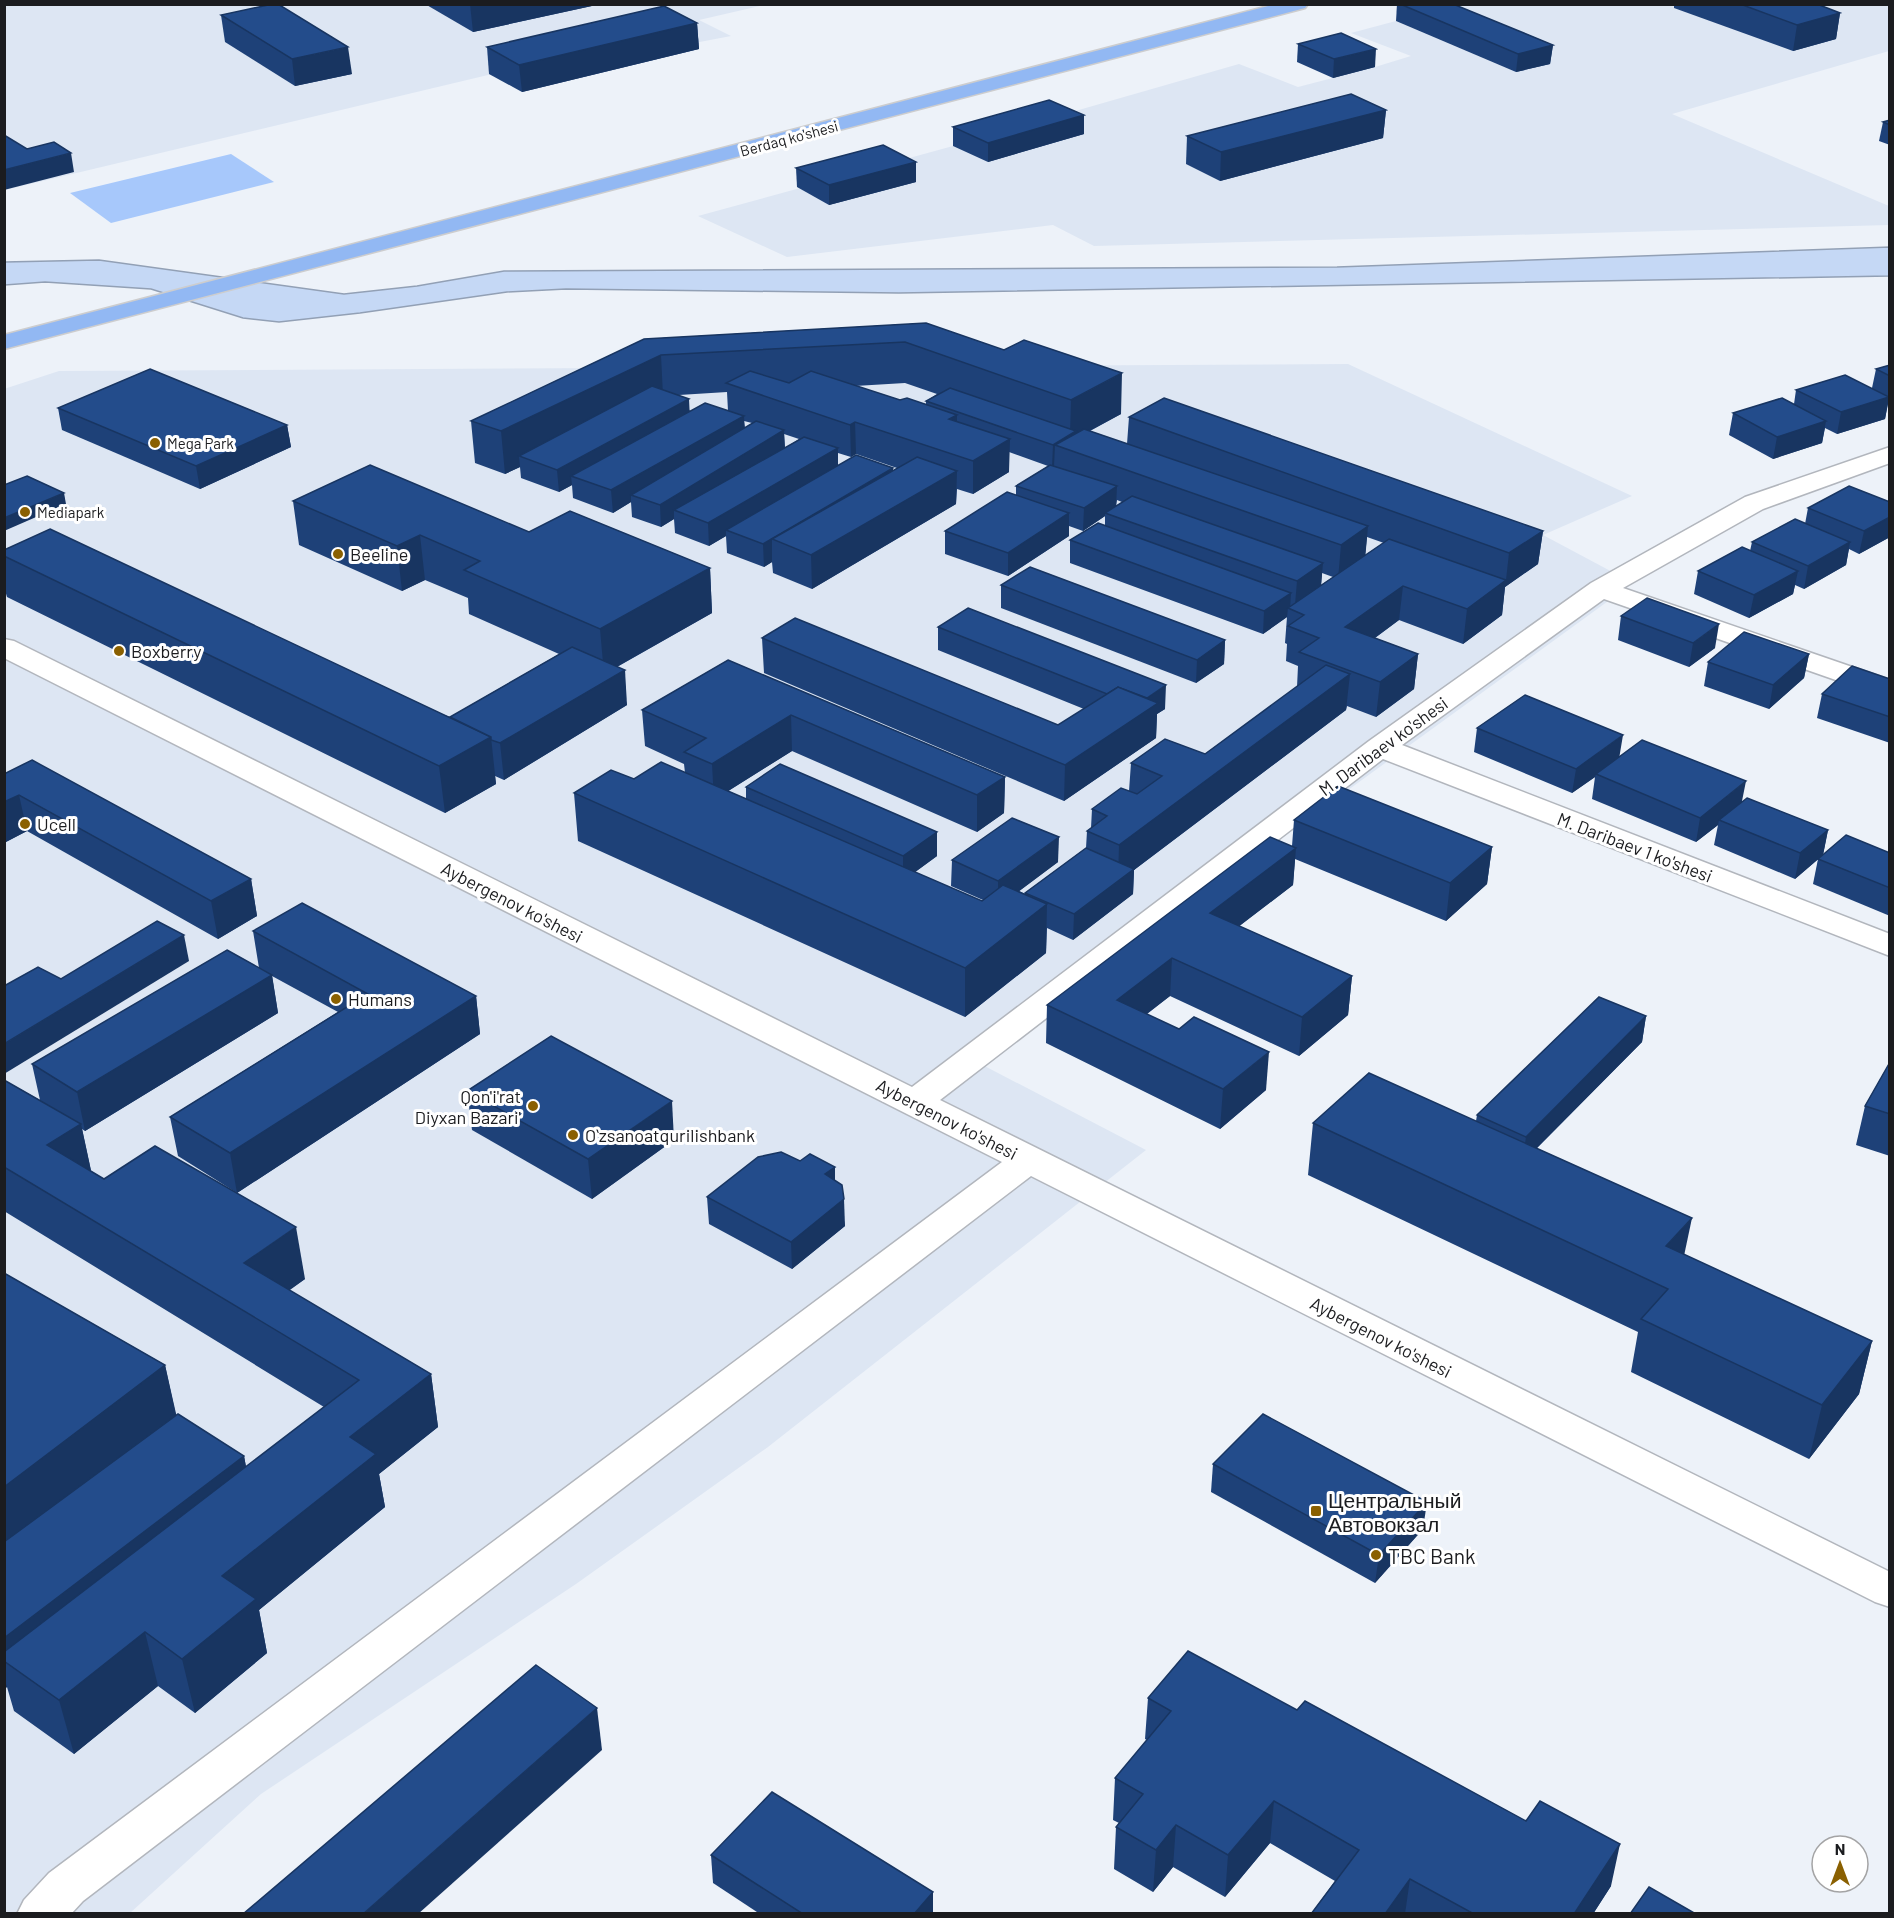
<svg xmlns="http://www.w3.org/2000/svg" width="1894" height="1918" font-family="Barlow,sans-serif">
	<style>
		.built { fill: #dde6f3 }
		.green { fill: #a7c8fb }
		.water { fill: #c5d8f5; stroke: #92a0b5; stroke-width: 1.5 }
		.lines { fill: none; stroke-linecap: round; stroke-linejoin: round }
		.minor-casing { stroke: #b2b6bd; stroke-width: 3 }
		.major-casing { stroke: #cdcdce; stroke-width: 3 }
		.minor { fill: #fff; fill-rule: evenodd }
		.major { fill: #92b8f3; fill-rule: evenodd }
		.wall { fill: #1e4178; fill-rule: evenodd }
		.shaded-wall { fill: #183561 }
		.building { fill: #234c8b; stroke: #183561; stroke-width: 1.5 }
		.poi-dot { fill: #8a6001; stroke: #fff; stroke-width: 2 }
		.labels { text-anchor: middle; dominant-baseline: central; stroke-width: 6; stroke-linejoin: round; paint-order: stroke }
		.far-street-label { font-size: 15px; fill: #1b1c1f; stroke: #fff }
		.far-poi-label { font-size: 15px; fill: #1b1c1f; stroke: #fff; text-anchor: start }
		.poi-label { font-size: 18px; fill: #1b1c1f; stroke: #fff; text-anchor: start }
		.street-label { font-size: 18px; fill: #1b1c1f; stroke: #fff }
		.near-poi-label { font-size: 21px; fill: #1b1c1f; stroke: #fff; text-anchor: start }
	</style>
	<rect width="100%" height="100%" fill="#edf2f9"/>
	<g class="built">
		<polygon points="5,5 764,5 699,20 731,36 689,44 665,33 5,190"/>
		<polygon points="1463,5 1889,5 1889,51 1672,114 1889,206 1889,225 1094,246 1053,225 787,257 698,216 953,146 1239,64 1298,87 1375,67 1411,56 1351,33 1396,21 1516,72 1429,13"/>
		<polygon points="1348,364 1632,496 1543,535 1633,583 975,1061 1146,1150 768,1447 576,1584 261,1794 130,1913 5,1913 4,389 59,371"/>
	</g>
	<polygon class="green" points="231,154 274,182 111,223 70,193"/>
	<polygon class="water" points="1890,247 1889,276 899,293 566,289 507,292 360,313 279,322 243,318 151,289 45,282 5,285 5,262 99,260 344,294 417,286 504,271 1337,267"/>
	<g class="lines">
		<g class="minor-casing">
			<polygon id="minor" points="1890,447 1890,463 1763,509 1623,588 1890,680 1890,699 1604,599 1402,745 1890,934 1890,956 1383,759 940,1100 1890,1572 1890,1607 1875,1602 1031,1176 83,1901 71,1914 17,1914 24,1900 49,1873 1002,1162 4,658 4,639 14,641 912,1087 1369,741 1591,583 1745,497"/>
		</g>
		<g class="major-casing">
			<polygon id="major" points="1276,4 1308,4 1305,8 4,349 4,335"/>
		</g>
		<use href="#minor" class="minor"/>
		<use href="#major" class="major"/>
	</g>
	<g class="wall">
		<polygon points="425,4 601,4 473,32"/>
		<polygon points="1397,4 1453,4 1553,45 1550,64 1516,72 1396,21"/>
		<polygon points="1674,4 1817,4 1840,13 1836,39 1793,51 1674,8"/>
		<polygon points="221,15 352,74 295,86 225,42"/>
		<polygon points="697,23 699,49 522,92 489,74 487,47"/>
		<polygon points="1298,44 1375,67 1333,78 1297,62"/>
		<polygon points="1386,110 1383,138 1220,181 1186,164 1187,136"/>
		<polygon points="1084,115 1084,134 988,162 953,146 953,127"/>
		<polygon points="1890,120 1890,145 1879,141 1883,122"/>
		<polygon points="916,162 916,182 829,205 797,187 796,168"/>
		<path d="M 926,323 L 1121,414 L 1090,431 L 1127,444 L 1129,417 L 1543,531 L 1538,564 L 1505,587 L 1502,615 L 1463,644 L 1399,620 L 1375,638 L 1418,654 L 1414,689 L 1376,717 L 1347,706 L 1346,710 L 1134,870 L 1133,894 L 1073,940 L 1047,928 L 1046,953 L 965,1017 L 578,841 L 574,793 L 634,779 L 685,773 L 684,764 L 645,746 L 642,710 L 728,660 L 1005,777 L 1004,813 L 977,832 L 792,751 L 728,791 L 746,799 L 746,787 L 937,832 L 937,856 L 915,872 L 982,901 L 983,900 L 951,886 L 952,860 L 1058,862 L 1019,891 L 1025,894 L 1025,893 L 1086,848 L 1087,831 L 1091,828 L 1092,809 L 1129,791 L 1131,763 L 1205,754 L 1297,687 L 1298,666 L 1286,661 L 1287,644 L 1285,643 L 1287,617 L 1263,634 L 1070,563 L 1070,540 L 1105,526 L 1105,516 L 1083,531 L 1069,526 L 1069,536 L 1008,576 L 945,554 L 945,531 L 1016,495 L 1016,486 L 1048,466 L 1009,452 L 1009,472 L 973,494 L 957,489 L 956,504 L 812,589 L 773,573 L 772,562 L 764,567 L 727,553 L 726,536 L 709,546 L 675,533 L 674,519 L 661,527 L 632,517 L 631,502 L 613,513 L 573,498 L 572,485 L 559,492 L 521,478 L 520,467 L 505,474 L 475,463 L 471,421 L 644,339 ZM 905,383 L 937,394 L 926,401 L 926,404 L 900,400 L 855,386 ZM 727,392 L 728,411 L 690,411 L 679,395 ZM 744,421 L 752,423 L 745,428 ZM 784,434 L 799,439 L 785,448 ZM 838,453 L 851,457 L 856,454 L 897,468 L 893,471 L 838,465 ZM 1117,500 L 1122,502 L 1116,506 ZM 1367,537 L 1384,543 L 1365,555 ZM 1322,573 L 1333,577 L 1321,585 Z"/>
		<polygon points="1890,365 1890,400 1889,399 1885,419 1837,434 1825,428 1822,443 1773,459 1729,435 1733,413 1794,404 1796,390 1872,388 1876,369"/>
		<polygon points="58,408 287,425 291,447 200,489 62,430"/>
		<polygon points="293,501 529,532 710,568 712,613 617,667 627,705 504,780 495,776 496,784 445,813 7,597 4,587 4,550 450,717 559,654 469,614 468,598 425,580 402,591 299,545"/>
		<polygon points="1890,502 1890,537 1859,554 1849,549 1846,565 1804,589 1795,585 1793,594 1749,618 1694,594 1698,571 1750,551 1752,542 1805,524 1808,508"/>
		<polygon points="1001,585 1225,640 1224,664 1196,683 1001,608"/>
		<polygon points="1621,616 1715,648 1689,667 1618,640"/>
		<polygon points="938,627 1165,709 1157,714 1156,738 1064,801 764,673 762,638 1058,725 1084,709 938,650"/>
		<polygon points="1809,654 1804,678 1769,709 1704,686 1708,662"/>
		<polygon points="1890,679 1890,743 1817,718 1822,694"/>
		<polygon points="1477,728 1619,757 1742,801 1828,830 1823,855 1795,879 1714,845 1718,825 1696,842 1592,799 1595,777 1572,793 1474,752"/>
		<polygon points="4,774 251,879 257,916 218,939 27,831 4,843"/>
		<polygon points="1294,820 1492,847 1487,884 1446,921 1295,859 1293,885 1239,926 1352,976 1348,1015 1299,1056 1170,996 1147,1014 1266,1090 1220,1129 1046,1043 1047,1005 1292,846"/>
		<polygon points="1890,853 1890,916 1813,884 1818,859"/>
		<polygon points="253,931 476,996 480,1034 237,1193 178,1156 170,1117 338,1012 272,976 278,1013 85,1131 82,1129 91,1171 104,1179 305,1279 289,1290 431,1374 438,1427 379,1474 385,1507 259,1610 267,1653 195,1713 158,1686 74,1754 14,1711 7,1687 4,1689 4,1273 165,1365 176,1416 244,1456 246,1467 324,1407 4,1211 4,1080 40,1100 32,1064 259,968"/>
		<polygon points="1646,1016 1642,1042 1537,1148 1684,1255 1872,1341 1859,1394 1809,1459 1631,1372 1638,1332 1308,1175 1313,1123 1476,1121 1477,1115"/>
		<polygon points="1890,1062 1890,1156 1856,1145 1865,1106"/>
		<polygon points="467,1091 674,1140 592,1199 472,1130"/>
		<polygon points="800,1161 835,1167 835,1180 845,1226 792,1269 709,1224 707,1197"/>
		<polygon points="1213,1464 1423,1529 1375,1583 1211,1492"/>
		<polygon points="1148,1698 1611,1886 1593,1914 1311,1914 1335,1881 1270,1843 1225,1897 1173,1867 1153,1892 1114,1869 1116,1827 1119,1823 1113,1820 1115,1778 1147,1740 1145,1739"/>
		<polygon points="711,1855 933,1892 933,1914 760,1914 713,1883"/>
	</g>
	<g class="shaded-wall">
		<polygon points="470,4 601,4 473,32"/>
		<polygon points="1840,13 1836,39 1793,51 1797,25"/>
		<polygon points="697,23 699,49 522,92 519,65"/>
		<polygon points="1553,45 1550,64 1516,72 1518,54"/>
		<polygon points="348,47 352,74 295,86 292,59"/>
		<polygon points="1376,49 1375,67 1333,78 1334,59"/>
		<polygon points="1386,110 1383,138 1220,181 1221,152"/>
		<polygon points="1084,115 1084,134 988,162 988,143"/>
		<polygon points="71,153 74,172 4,190 4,170"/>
		<polygon points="916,162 916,182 829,205 829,185"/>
		<polygon points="661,355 663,396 519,456 520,467 505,474 501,431"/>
		<polygon points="1122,373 1121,414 1076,438 1055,445 1054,466 1052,467 1053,445 1070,435 1071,400"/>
		<polygon points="1889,397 1885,419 1837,434 1841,412"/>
		<polygon points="689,399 690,420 571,476 572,485 559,492 557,470"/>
		<polygon points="957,415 957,447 949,419"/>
		<polygon points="744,416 745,438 631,495 631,502 613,513 611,490"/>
		<polygon points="1826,421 1822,443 1773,459 1777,437"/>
		<polygon points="855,422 856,454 851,457 850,425"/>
		<polygon points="287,425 291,447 200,489 196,466"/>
		<polygon points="784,430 785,452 674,510 674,519 661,527 660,505"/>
		<polygon points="1010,439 1009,472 973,494 973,461"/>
		<polygon points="838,448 838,471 726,530 726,536 709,546 708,523"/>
		<polygon points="893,468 893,490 772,539 772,562 764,567 763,544"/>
		<polygon points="957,471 956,504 812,589 811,555"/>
		<polygon points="1117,486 1116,508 1105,513 1105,516 1083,531 1084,508"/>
		<polygon points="64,493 66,504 4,531 4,518"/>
		<polygon points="1069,513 1069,536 1008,576 1008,553"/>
		<polygon points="1890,517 1890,537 1859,554 1864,531"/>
		<polygon points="1368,526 1365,560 1338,579 1341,545"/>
		<polygon points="1543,531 1538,564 1505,587 1502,615 1463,644 1467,609 1506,580 1509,553"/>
		<polygon points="420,535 425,580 402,591 397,546"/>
		<polygon points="1850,542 1846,565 1804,589 1808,566"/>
		<polygon points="1323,563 1321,586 1295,605 1297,581"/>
		<polygon points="710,568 712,613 604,674 600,629"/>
		<polygon points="1798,571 1793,594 1749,618 1754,595"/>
		<polygon points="1403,586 1399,620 1342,662 1345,627"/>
		<polygon points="1291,593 1290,609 1288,608 1287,617 1263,634 1264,611"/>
		<polygon points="1719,624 1715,648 1689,667 1693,643"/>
		<polygon points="1225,640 1224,664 1196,683 1197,660"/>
		<polygon points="1418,654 1414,689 1376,717 1380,682"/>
		<polygon points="1809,654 1804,678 1769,709 1773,685"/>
		<polygon points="625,670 627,705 504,780 500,743"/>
		<polygon points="1350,674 1346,710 1134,870 1133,894 1073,940 1074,914 1118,881 1119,845"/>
		<polygon points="1166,685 1165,709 1157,714 1156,738 1064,801 1065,765 1136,705"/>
		<polygon points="791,715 792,751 714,800 712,764"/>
		<polygon points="1623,735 1619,759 1596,774 1595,777 1572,793 1576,769"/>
		<polygon points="491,737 496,784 445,813 439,766"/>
		<polygon points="1005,777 1004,813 977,832 977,795"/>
		<polygon points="1746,781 1741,806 1719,820 1718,825 1696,842 1700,818"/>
		<polygon points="19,795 27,831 4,843 4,802"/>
		<polygon points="1828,830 1823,855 1795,879 1800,853"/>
		<polygon points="937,832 937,856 903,881 903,856"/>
		<polygon points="1059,837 1058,862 998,907 998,881"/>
		<polygon points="1492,847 1487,884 1446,921 1450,883"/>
		<polygon points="1296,848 1293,885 1207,951 1210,913"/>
		<polygon points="251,879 257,916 218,939 211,901"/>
		<polygon points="1047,904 1046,953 965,1017 965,968"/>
		<polygon points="184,935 189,961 4,1074 4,1044"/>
		<polygon points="1172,958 1170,996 1115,1038 1117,1000"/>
		<polygon points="272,975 278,1013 85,1131 77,1092"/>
		<polygon points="1352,976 1348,1015 1299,1056 1302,1017"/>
		<polygon points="476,996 480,1034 237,1193 230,1153"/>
		<polygon points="1646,1016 1642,1042 1522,1163 1526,1137"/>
		<polygon points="1269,1052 1266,1090 1220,1129 1223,1089"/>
		<polygon points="672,1101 674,1140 592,1199 588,1159"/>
		<polygon points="81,1124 92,1175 47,1145"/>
		<polygon points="835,1167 835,1194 825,1174"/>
		<polygon points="844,1199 845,1226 792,1269 791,1242"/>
		<polygon points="1692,1218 1681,1270 1666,1246"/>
		<polygon points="296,1227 305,1279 254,1316 244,1263"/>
		<polygon points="1872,1341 1859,1394 1809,1459 1822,1405"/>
		<polygon points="165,1365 177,1418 4,1552 4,1487"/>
		<polygon points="431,1374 438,1427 379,1474 385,1507 259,1610 267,1653 195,1713 182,1659 222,1576 350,1437"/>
		<polygon points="244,1456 252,1498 4,1661 4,1638"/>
		<polygon points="1427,1502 1423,1529 1375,1583 1379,1555"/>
		<polygon points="145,1632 158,1686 74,1754 59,1700"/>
		<polygon points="4,1678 7,1687 4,1689"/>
		<polygon points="597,1708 602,1750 418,1914 363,1914"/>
		<polygon points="1274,1801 1270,1843 1225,1897 1228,1855"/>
		<polygon points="1176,1825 1173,1867 1153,1892 1156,1850"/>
		<polygon points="1620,1844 1611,1886 1593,1914 1574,1914"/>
		<polygon points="1410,1879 1405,1914 1385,1914"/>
		<polygon points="933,1892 933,1914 914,1914"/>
	</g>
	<g class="building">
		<polygon points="273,4 278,4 348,47 292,59 221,15"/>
		<polygon points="1400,4 1453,4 1553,45 1518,54"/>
		<polygon points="1740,4 1817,4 1840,13 1797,25"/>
		<polygon points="664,6 697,23 519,65 487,47"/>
		<polygon points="1341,33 1376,49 1334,59 1298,44"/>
		<polygon points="1351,94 1386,110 1221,152 1187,136"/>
		<polygon points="1049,100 1084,115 988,143 953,127"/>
		<polygon points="1890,120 1890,125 1883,122"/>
		<polygon points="4,135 27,149 54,142 71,153 4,170"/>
		<polygon points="883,145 916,162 829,185 796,168"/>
		<polygon points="926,323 1004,350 1024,340 1122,373 1071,400 905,342 661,355 501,431 471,421 644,339"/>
		<polygon points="1890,365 1890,376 1876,369"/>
		<polygon points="150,369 287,425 196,466 58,408"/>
		<polygon points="750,371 789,383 811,371 900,400 907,398 957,415 949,419 1010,439 973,461 855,422 850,425 726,383"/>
		<polygon points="1845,375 1889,397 1841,412 1796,390"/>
		<polygon points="652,386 689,399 557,470 519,456"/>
		<polygon points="950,388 1076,431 1053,445 926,401"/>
		<polygon points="1164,398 1543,531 1509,553 1129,417"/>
		<polygon points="1782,398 1826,421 1777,437 1733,413"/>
		<polygon points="705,403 744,416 611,490 571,476"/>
		<polygon points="756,421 784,430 660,505 631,495"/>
		<polygon points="1084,429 1368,526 1341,545 1055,445"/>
		<polygon points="804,437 838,448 708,523 674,510"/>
		<polygon points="856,455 893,468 763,544 726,530"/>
		<polygon points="917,457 957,471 811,555 772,539"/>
		<polygon points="370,465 529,532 570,511 710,568 600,629 464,570 480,561 420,535 397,546 293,501"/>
		<polygon points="1050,465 1117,486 1084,508 1016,486"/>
		<polygon points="27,476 64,493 4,518 4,485"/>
		<polygon points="1849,486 1890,502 1890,517 1864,531 1808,508"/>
		<polygon points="1007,492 1069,513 1008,553 945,531"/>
		<polygon points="1132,496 1323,563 1297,581 1105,513"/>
		<polygon points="1795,519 1850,542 1808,566 1752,542"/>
		<polygon points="1098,523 1291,593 1264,611 1070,540"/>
		<polygon points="50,529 491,737 439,766 4,556 4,550"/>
		<polygon points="1389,539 1506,580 1467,609 1403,586 1345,627 1418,654 1380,682 1299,652 1319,638 1288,626 1304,615 1288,608"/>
		<polygon points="1742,547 1798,571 1754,595 1698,571"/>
		<polygon points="1030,567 1225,640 1197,660 1001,585"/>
		<polygon points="1647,598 1719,624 1693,643 1621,616"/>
		<polygon points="968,608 1166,685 1147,698 1118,687 1107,694 938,627"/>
		<polygon points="795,618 1058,725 1118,687 1158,703 1065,765 762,638"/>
		<polygon points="1744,632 1809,654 1773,685 1708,662"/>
		<polygon points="572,647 625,670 500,743 491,740 491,737 450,717"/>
		<polygon points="728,660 1005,777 977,795 791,715 712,764 684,752 706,738 642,710"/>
		<polygon points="1326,665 1350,674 1119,845 1087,831 1107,816 1092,809 1121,788 1137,794 1162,776 1131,763 1165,739 1205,754"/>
		<polygon points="1852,666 1890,679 1890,717 1822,694"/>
		<polygon points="1525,695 1623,735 1576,769 1477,728"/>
		<polygon points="1642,740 1746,781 1700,818 1596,774"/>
		<polygon points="32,760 251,879 211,901 19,795 4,802 4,774"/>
		<polygon points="661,762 982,901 1003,885 1047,904 965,968 574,793 611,770 634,779"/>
		<polygon points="780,764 937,832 903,856 746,787"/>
		<polygon points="1338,786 1492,847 1450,883 1294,820"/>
		<polygon points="1747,798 1828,830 1800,853 1719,820"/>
		<polygon points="1012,818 1059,837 998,881 952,860"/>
		<polygon points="1846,835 1890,853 1890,888 1818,859"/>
		<polygon points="1270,837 1296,848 1210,913 1352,976 1302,1017 1172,958 1117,1000 1179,1029 1194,1017 1269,1052 1223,1089 1047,1005"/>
		<polygon points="1086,848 1134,869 1074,914 1025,893"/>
		<polygon points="302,903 476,996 230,1153 170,1117 368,994 253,931"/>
		<polygon points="157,921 184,935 4,1044 4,986 38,967 61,979"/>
		<polygon points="227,950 272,975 77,1092 32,1064"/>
		<polygon points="1599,997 1646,1016 1526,1137 1477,1115"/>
		<polygon points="551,1036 672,1101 588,1159 467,1091"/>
		<polygon points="1890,1062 1890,1114 1865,1106"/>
		<polygon points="1369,1073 1692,1218 1666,1246 1872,1341 1822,1405 1641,1319 1668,1289 1313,1123"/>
		<polygon points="4,1080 81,1124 47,1145 104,1179 155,1146 296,1227 244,1263 431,1374 350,1437 376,1454 222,1576 256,1599 182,1659 145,1632 59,1700 4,1661 4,1652 359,1380 4,1167"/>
		<polygon points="781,1152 800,1161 810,1154 835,1167 825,1174 842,1185 844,1199 791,1242 707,1197 758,1157"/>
		<polygon points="4,1273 165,1365 4,1487"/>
		<polygon points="178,1414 244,1456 4,1638 4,1542"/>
		<polygon points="1263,1414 1427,1502 1379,1555 1213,1464"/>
		<polygon points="1188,1651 1297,1710 1305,1701 1526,1821 1540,1801 1620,1844 1574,1914 1474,1914 1410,1879 1385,1914 1311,1914 1359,1850 1274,1801 1228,1855 1176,1825 1156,1850 1116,1827 1143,1794 1115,1778 1171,1711 1148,1698"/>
		<polygon points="536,1665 597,1708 363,1914 243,1914"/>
		<polygon points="772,1792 933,1892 914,1914 803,1914 711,1855"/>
		<polygon points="1649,1887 1696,1914 1630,1914"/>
	</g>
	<g class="poi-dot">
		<circle cx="155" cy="443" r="6"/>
		<circle cx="25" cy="512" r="6"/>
		<circle cx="338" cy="554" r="6"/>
		<circle cx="119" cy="651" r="6"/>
		<circle cx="25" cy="824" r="6"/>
		<circle cx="336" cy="999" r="6"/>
		<circle cx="533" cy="1106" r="6"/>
		<circle cx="573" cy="1135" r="6"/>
		<rect x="1310" y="1505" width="12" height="12" rx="3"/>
		<circle cx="1376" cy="1555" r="6"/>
	</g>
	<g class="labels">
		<g class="far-street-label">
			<text transform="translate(789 138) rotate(-15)">Berdaq ko'shesi</text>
		</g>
		<g class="far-poi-label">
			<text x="167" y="443">Mega Park</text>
			<text x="37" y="512">Mediapark</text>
		</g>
		<g class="poi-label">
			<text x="350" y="554">Beeline</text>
			<text x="131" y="651">Boxberry</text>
			<text x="37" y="824">Ucell</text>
			<text x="348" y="999">Humans</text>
			<text x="521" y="1096" text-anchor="end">Qon'i'rat<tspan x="521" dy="21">Diyxan Bazari'</tspan></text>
			<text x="585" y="1135">Oʻzsanoatqurilishbank</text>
		</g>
		<g class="street-label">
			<text transform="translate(1383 746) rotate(-36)">M. Daribaev ko'shesi</text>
			<text transform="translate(1635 847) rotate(21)">M. Daribaev 1 ko'shesi</text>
			<text transform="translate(512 902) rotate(27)">Aybergenov ko'shesi</text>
			<text transform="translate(947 1119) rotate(27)">Aybergenov ko'shesi</text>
			<text transform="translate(1381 1337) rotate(27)">Aybergenov ko'shesi</text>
		</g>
		<g class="near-poi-label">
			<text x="1328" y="1499">Центральный<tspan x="1328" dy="24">Автовокзал</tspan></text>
			<text x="1388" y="1555">TBC Bank</text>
		</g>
	</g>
	<rect width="1894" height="1918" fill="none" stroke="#1b1c1f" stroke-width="12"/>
	<g transform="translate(1840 1864)"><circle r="28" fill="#ffffff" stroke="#a4a4a5" stroke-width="1.5"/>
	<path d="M0-4.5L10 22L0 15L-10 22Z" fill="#8a6001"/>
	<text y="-9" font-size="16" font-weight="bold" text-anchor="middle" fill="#1b1c1f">N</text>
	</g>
</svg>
